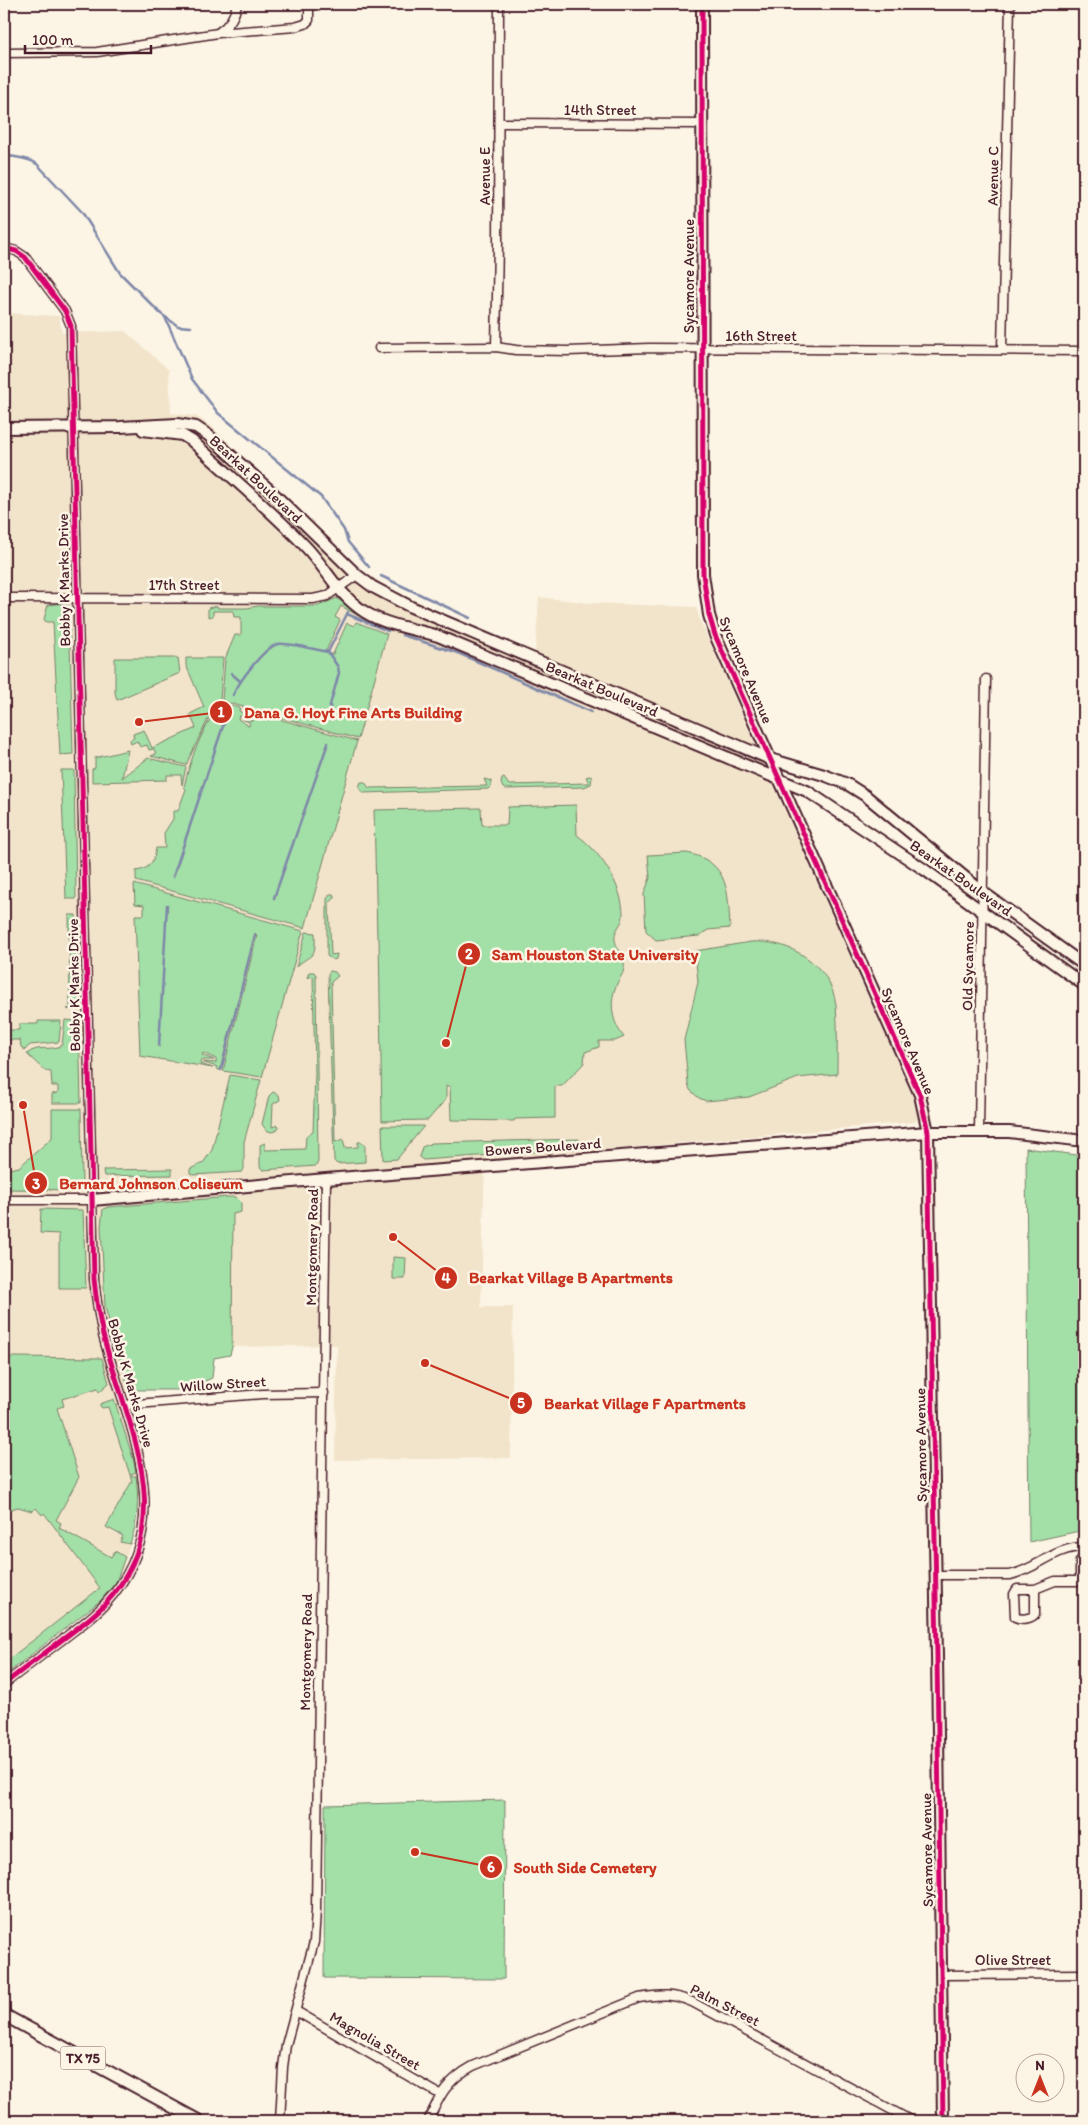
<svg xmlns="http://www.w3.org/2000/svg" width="1088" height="2125" font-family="Itim,sans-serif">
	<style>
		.built { fill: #f2e4cb }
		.green { fill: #a3e0a7; stroke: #768069 }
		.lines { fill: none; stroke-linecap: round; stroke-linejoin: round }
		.stream { stroke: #7e87a8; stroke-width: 2.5 }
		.street-casing { stroke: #4a1f2b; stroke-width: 11 }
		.secondary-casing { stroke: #4a1f2b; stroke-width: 14 }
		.primary-casing { stroke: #4a1f2b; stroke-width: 15 }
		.street { stroke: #fcf5e5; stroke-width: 8 }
		.secondary { stroke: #fcf5e5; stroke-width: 10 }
		.primary { stroke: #fcf5e5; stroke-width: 11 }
		.cycleway-casing { stroke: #fcf5e5; stroke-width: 8 }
		.cycleway { stroke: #d6006c; stroke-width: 5 }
		.labels { text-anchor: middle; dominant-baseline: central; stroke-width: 5; stroke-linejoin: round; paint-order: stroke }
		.shield { fill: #fcf5e5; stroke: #7f5f63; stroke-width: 1 }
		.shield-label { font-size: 14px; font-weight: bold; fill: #4a1f2b }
		.street-label { font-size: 15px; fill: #4a1f2b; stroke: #fcf5e5 }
		.leader { fill: none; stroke: #c8321e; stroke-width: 2 }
		.callout-dot { fill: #c8321e; stroke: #fcf5e5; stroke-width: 2 }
		.mark-label { font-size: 15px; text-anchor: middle; font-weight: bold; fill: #fff }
		.callout-label { font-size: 16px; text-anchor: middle; font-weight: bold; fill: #c8321e; stroke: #fcf5e5; stroke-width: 5; stroke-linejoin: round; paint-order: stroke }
	</style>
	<rect width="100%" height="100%" fill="#fcf5e5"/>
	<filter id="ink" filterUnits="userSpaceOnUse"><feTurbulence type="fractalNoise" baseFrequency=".02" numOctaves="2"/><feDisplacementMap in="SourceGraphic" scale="10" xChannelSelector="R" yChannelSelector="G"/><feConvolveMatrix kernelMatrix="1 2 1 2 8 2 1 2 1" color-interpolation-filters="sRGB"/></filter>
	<g filter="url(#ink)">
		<polygon class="built" points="4,313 59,316 62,333 125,331 169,370 171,413 196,416 211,426 351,562 385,586 461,622 535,652 539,597 591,603 696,607 701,623 920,1113 919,1119 914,1122 485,1161 481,1307 513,1307 511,1458 335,1460 337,1345 232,1347 212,1355 207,1385 131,1390 117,1398 134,1457 139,1487 138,1513 134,1533 123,1568 111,1587 4,1675"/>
		<g class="green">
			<polygon points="337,598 364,619 341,606 335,617 340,620 326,651 329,654 333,654 347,623 354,626 356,622 387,634 358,739 222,701 225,659 235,635 241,635 241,617 234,617 233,611 213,611 213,616 208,617 208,608 217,606 218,608 247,608 258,606 318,606"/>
			<polygon points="65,603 69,607 73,754 60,755 53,622 46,622 44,619 48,605"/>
			<polygon points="115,658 178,658 180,673 117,700 115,693"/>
			<polygon points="186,658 223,658 220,701 212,711 186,765 151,756 156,754 154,749 149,750 147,745 140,747 137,741 131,744 130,740 134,738 133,734 144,730 152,748 196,728 190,714 204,707 186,665"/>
			<path d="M 221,703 L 240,708 L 239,711 L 252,718 L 239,716 L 238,719 L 249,726 L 250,723 L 241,718 L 253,721 L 255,717 L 243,709 L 357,741 L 305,928 L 136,881 L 136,871 C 150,869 154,862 156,848 L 165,848 L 164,833 L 173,819 L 173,811 L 178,811 L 186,789 L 184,787 C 190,759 203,726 221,703 Z"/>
			<polygon points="128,750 122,778 148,758 186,767 182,785 181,775 167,775 167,780 92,782 92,769 95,768 95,758"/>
			<polygon points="61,770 74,770 76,899 66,899"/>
			<polygon points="589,776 592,777 591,784 584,787 506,789 503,788 501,783 502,779 504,778 509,785 589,783 586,777"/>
			<polygon points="484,779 491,781 491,786 488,789 363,793 359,787 361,782 365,782 369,788 487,786"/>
			<path d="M 576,805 L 577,835 C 600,851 623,886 623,915 C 623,925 613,930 615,940 C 617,951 626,957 624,969 C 623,975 618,980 616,986 C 609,1003 612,1023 624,1037 L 615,1041 L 599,1041 L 599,1047 L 585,1052 L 584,1063 L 562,1086 L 555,1086 L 555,1118 L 515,1119 L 514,1121 L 451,1120 L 450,1086 L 446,1086 L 446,1099 L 428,1120 L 382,1121 L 379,938 L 377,938 L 374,810 L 481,808 L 482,825 L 507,825 L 508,807 Z"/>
			<path d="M 687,853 C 730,862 728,893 730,928 L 708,930 L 699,936 L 656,940 L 646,931 L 644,894 L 650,878 L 648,855 Z"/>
			<polygon points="134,884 303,931 262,1077 223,1071 257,935 255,933 220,1070 216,1069 217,1067 202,1062 216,1063 216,1059 203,1053 202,1055 214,1060 201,1060 200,1064 213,1068 140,1056 135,915 144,915 144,905 135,904"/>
			<polygon points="330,894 333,894 336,897 329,903 331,955 337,954 336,959 333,960 327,956 327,899"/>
			<polygon points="69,915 76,915 79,1011 67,1009 70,1008"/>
			<path d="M 306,932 L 315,933 C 316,961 312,952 296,967 Z"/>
			<path d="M 751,942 C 788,939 831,964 836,1005 C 838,1027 837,1051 837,1074 L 798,1078 L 749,1097 L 706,1101 L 699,1098 L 690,1090 L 688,1083 L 684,1040 L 698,982 L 695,951 Z"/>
			<polygon points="330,971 335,972 338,976 331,982 335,1142 343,1139 345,1148 358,1147 358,1142 362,1142 365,1145 365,1162 337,1164 334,1161 328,974"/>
			<polygon points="309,972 314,972 316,975 318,1162 316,1166 263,1170 260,1167 260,1145 265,1143 265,1150 305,1149 306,1136 313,1131 315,1073 313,976 307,978"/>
			<path d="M 65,1020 L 79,1021 L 81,1103 L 52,1103 L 52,1094 L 58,1093 L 58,1086 L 52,1086 L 51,1072 L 45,1071 L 27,1054 C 38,1044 51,1052 62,1045 Z"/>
			<polygon points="38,1021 61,1021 59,1042 30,1045 25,1050 21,1047 20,1040 4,1040 4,1030 19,1030 19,1024 38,1024"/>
			<polygon points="230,1075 261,1080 244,1142 244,1169 242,1172 193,1175 190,1173 190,1169 203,1163 212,1150"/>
			<polygon points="273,1092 279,1095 280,1100 273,1104 272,1127 278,1125 279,1127 276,1131 271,1132 266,1130 262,1124 269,1096"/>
			<polygon points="52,1109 81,1109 82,1186 76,1190 4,1189 4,1170 19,1167 52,1138"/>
			<polygon points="382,1126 424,1126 397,1159 383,1160"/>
			<polygon points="579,1139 581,1144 575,1149 423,1160 419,1157 422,1147 432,1143"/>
			<polygon points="1026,1148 1084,1156 1084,1530 1029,1542"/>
			<polygon points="172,1169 172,1175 104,1176 103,1170"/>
			<polygon points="229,1197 236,1197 241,1202 241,1212 233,1214 232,1347 230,1355 214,1358 212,1378 205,1381 203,1392 192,1392 189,1387 185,1390 136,1390 135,1397 131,1397 105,1307 101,1226 103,1209 108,1207"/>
			<polygon points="41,1209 83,1210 86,1288 59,1288 59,1234 40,1233"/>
			<polygon points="393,1257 406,1258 405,1279 393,1279"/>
			<polygon points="13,1357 102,1358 109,1383 99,1392 98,1388 62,1399 64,1406 57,1408 79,1477 56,1520 61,1523 59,1528 111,1557 115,1551 125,1557 116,1582 100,1601 4,1676 4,1663 100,1588 44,1513 42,1515 36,1508 32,1511 18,1507 4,1511 4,1359"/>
			<path d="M 114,1399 L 133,1458 L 136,1472 L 131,1474 L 132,1476 L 136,1476 C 139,1498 138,1523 130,1544 L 120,1542 L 123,1536 L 106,1527 L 132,1481 L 108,1407 L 102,1408 L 100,1406 L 100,1404 Z"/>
			<polygon points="505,1800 504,1979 324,1978 325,1805"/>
		</g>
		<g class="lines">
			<g class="stream">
				<path d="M 4,155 C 16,158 27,157 37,164 L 82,212 L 120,273 L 161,314 L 178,326 L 191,327"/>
				<polyline points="165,317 192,379 218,413 321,497 344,530 348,542 369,567"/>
				<polyline points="381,576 470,618"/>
				<polyline points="347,614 388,631"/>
				<polyline points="402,635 458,653 591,712"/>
				<polyline points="328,652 348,612"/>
				<polyline points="231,673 240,681"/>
				<path d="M 233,695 C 239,682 264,647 278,644 C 287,642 318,650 328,652 L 338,667 L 339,673 L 330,705 L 330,720"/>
				<polyline points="173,877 227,714"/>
				<polyline points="274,898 328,743"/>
				<polyline points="159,1046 167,905"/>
				<polyline points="221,1070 255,935"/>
			</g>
			<g class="street-casing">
				<g id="street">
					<path d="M 219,32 C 230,25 235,16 237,4"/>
					<polyline points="4,53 97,52 218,33 295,27 305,24 309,20 309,4"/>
					<polyline points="499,123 701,124"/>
					<path d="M 4,248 L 16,251 L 25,257 L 65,311 L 71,326 L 94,1279 C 96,1298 99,1317 103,1335 C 127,1426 182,1522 105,1604 C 94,1616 80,1626 67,1636 C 46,1652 25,1668 4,1684"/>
					<polyline points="496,347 498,245 499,4"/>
					<polyline points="379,348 496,347 516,350 568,351 649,348 1084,351"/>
					<polyline points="1002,349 1010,4"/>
					<polyline points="4,598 313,599 327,596 357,575"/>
					<polyline points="979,1132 986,679"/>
					<polyline points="4,1200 92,1200"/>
					<polyline points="124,1405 263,1394 324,1393"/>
					<path d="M 936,1575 L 1010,1575 C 1038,1569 1054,1547 1084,1547"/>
					<polyline points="1080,1581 1080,1561 1084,1556"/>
					<path d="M 1035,1589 L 1035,1614 C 1031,1619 1021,1620 1015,1617 L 1014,1594 L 1017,1589 L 1035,1589 L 1055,1581 L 1084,1581"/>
					<polyline points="941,1975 1084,1974"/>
					<polyline points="296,2011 441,2095"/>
					<polyline points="280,2121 283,2067 286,2045 314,1942 316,1910 326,1179"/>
					<path d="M 428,2121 C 440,2095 447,2080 473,2066 L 639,1998 C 659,1994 674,1994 692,2002 L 912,2121"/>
				</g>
			</g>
			<g class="secondary-casing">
				<g id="secondary">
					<polyline points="702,4 703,574 709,615 715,635 920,1095 928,1132 937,1656 943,2121"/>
					<polyline points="4,428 120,427 177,424 196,427 208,435 273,493 357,575 373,587 411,607 770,759 824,775 847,784 866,796 984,893 1084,965"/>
					<path d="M 143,430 L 182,435 L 192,441 C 230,476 271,510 306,547 C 325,567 337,592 359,608 C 381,625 412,628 438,636 L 807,791 L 925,870 L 1084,985"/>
					<polyline points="92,1200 326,1179 928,1132 1009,1132 1084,1141"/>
				</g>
			</g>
			<g class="primary-casing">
				<polyline id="primary" points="4,2015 199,2121"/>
			</g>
			<use href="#street" class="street"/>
			<use href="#secondary" class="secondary"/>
			<use href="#primary" class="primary"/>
			<g class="cycleway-casing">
				<g id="cycleway">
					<polyline points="702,4 703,574 709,615 715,635 920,1095 928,1132 937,1656 943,2121"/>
					<path d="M 4,248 L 16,251 L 25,257 L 65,311 L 71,326 L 94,1279 C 96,1298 99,1317 103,1335 C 127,1426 182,1522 105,1604 C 94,1616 80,1626 67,1636 C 46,1652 25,1668 4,1684"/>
				</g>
			</g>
			<use href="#cycleway" class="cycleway"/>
		</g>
	</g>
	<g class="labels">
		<rect class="shield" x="60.5" y="2046.5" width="45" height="23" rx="4"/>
		<g class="shield-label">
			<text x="83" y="2058">TX 75</text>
		</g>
		<g class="street-label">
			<text x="600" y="110">14th Street</text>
			<text transform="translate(485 176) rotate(-90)">Avenue E</text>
			<text transform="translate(993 176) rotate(-89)">Avenue C</text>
			<text transform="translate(689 276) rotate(-90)">Sycamore Avenue</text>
			<text x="761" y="336">16th Street</text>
			<text transform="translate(256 479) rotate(43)">Bearkat Boulevard</text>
			<text transform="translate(64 580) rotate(-91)">Bobby K Marks Drive</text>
			<text x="184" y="585">17th Street</text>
			<text transform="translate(746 670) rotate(67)">Sycamore Avenue</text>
			<text transform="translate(602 689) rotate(23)">Bearkat Boulevard</text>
			<text transform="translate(961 878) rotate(35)">Bearkat Boulevard</text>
			<text transform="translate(968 966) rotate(-89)">Old Sycamore</text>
			<text transform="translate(74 985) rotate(-91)">Bobby K Marks Drive</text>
			<text transform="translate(908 1041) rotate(67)">Sycamore Avenue</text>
			<text transform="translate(543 1147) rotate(-4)">Bowers Boulevard</text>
			<text transform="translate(312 1247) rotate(-89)">Montgomery Road</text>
			<text transform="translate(131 1383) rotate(74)">Bobby K Marks Drive</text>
			<text transform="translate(223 1384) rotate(-4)">Willow Street</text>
			<text transform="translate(921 1445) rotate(-91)">Sycamore Avenue</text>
			<text transform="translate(306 1652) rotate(-89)">Montgomery Road</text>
			<text transform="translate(927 1850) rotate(-91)">Sycamore Avenue</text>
			<text x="1013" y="1960">Olive Street</text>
			<text transform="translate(725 2005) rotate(27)">Palm Street</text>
			<text transform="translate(375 2041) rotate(30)">Magnolia Street</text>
		</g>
	</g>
	<path class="leader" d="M139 722L221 712M446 1043L469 954M23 1105L36 1183M393 1237L446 1278M425 1363L521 1403M415 1852L491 1867"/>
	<g class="callout-dot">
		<circle cx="139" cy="722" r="5"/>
		<circle cx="446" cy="1043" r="5"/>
		<circle cx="23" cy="1105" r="5"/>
		<circle cx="393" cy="1237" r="5"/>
		<circle cx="425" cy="1363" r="5"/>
		<circle cx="415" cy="1852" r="5"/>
		<circle cx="221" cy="712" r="12"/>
		<circle cx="469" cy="954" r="12"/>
		<circle cx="36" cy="1183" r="12"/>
		<circle cx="446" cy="1278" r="12"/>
		<circle cx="521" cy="1403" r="12"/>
		<circle cx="491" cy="1867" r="12"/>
	</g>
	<g class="mark-label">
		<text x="221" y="717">1</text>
		<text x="469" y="959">2</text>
		<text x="36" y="1189">3</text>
		<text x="446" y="1283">4</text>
		<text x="521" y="1408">5</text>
		<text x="491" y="1872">6</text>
	</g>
	<g class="callout-label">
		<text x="353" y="718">Dana G. Hoyt Fine Arts Building</text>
		<text x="595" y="960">Sam Houston State University</text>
		<text x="151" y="1189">Bernard Johnson Coliseum</text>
		<text x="571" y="1283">Bearkat Village B Apartments</text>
		<text x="645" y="1409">Bearkat Village F Apartments</text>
		<text x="585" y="1873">South Side Cemetery</text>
	</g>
	<rect width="1088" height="2125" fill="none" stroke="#fcf5e5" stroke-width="20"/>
	<rect x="10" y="10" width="1068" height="2105" fill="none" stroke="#4a1f2b" stroke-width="2" filter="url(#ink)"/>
	<g transform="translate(1040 2078)"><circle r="24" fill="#fcf5e5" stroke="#b59f9b"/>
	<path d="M0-4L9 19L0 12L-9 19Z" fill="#c8321e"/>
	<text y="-8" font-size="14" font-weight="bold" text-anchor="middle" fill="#4a1f2b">N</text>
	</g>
	<path d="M25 45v8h126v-8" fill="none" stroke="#4a1f2b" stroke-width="2.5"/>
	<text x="32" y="45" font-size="15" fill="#4a1f2b" stroke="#fcf5e5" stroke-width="4" paint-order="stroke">100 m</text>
</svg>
